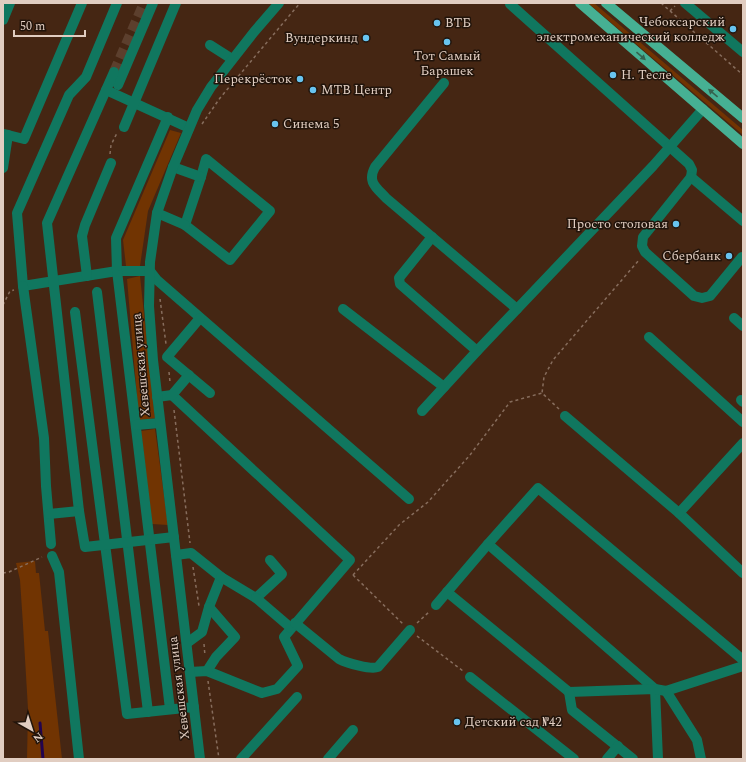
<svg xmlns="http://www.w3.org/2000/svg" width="746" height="762" font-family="Spectral,serif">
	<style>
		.green { fill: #713402 }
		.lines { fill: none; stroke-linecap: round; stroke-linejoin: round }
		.stream { stroke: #22044f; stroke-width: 3 }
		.minor-tunnel { stroke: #5c3f2d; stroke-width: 10; stroke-dasharray: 10 5; stroke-linecap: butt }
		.path { stroke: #876d5d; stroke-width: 1.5; stroke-dasharray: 3 3; stroke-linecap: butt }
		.minor { stroke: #10775f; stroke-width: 10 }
		.major { stroke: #46b093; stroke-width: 10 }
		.oneway { fill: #34624f }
		.poi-dot { fill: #68c4f0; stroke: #21140b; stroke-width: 1.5 }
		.labels { text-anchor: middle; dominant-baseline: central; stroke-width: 3; stroke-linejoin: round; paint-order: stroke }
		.poi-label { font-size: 13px; fill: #e1cdc1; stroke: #21140b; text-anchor: end }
		.street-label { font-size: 13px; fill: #e1cdc1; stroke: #21140b }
	</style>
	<rect width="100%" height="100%" fill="#452613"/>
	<g class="green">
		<polygon points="588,3 594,3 743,130 743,135"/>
		<polygon points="170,130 181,133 148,211 140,266 126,266 123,240"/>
		<polygon points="140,276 155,418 139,421 127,279"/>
		<polygon points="155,429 168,525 152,524 141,431"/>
		<polygon points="35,561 36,573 39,573 45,631 48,631 62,759 27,759 28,709 23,625 20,580 16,563"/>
	</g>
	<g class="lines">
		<polyline class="stream" points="40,723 43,759"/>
		<polyline class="minor-tunnel" points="114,72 144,3"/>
		<g class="path">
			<polyline points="661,3 743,75"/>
			<polyline points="670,11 675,6"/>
			<polyline points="202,124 220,98 300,3"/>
			<polyline points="110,154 111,145 117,133"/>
			<polyline points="160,299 166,344"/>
			<polyline points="3,305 10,291 14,290"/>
			<polyline points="169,372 170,382"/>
			<polyline points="559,409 542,393 544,377 553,360 639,260"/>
			<polyline points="174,410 190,543"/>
			<polyline points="193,567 199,606"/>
			<polyline points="3,573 9,572 42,557"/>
			<polyline points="353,575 399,525 428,502 470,455 510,402 542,393"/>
			<polyline points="353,575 403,624"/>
			<polyline points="417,623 429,612"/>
			<polyline points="417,636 463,671"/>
			<polyline points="204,644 205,656"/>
			<polyline points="208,681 219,759"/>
		</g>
		<g class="minor">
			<polyline points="117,3 86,77 69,95 17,213 23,286 117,271 150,271 157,280 409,499"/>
			<polyline points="511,3 510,4 689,164 692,170 691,177 643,237 642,246 645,252 694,296 702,298 710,296 742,257 743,257"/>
			<polyline points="685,3 743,52"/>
			<polyline points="3,20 10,3"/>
			<polyline points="210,45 232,59"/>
			<path d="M 444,83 L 375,167 C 367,182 376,187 386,198 L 517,309"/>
			<polyline points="118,85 153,3"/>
			<polyline points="106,90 189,128"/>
			<polyline points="168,117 116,238 117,271 170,709"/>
			<polyline points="124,127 176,3"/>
			<polyline points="3,134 8,135 3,168"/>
			<polyline points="8,135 24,139 82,3"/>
			<polygon points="206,159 270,211 230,260 185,225 201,177"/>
			<polyline points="173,167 201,177"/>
			<polyline points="691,177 743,221"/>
			<polyline points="157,213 185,225"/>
			<polyline points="432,237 399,278 400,284 477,351"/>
			<polyline points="87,276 82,236 85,225 111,163"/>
			<polyline points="23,286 44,438 46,486 51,544"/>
			<polyline points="97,292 148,712"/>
			<polyline points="343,309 444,387"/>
			<polyline points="75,312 127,714 194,707"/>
			<polyline points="200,318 167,357 210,393"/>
			<polyline points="734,318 743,326"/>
			<polyline points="649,337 743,422"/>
			<polyline points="172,395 350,560 284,637 298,666 277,689 262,693 207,671 190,672"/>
			<polyline points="157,397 172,395 189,375"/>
			<polyline points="741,400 743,402"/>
			<polyline points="422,411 477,351 653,166 703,109"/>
			<polyline points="565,416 679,513 743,573"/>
			<polyline points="136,425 160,423"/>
			<polyline points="79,511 47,223 114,72"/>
			<polyline points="679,513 743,443"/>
			<polyline points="49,514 79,511 85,547 174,537"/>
			<polyline points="488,544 655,689 658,759"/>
			<polyline points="176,555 191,553 221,577 209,607 202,632 187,643"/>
			<polyline points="52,556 59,572 79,759"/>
			<polyline points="221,577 256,598 282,574 270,560"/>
			<polyline points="447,592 569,692 655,689 666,691 743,666"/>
			<polyline points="256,598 291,628"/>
			<polyline points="436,605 488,544 538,488 743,660"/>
			<path d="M 295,623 L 339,659 C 347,663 371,670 378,667 L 410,630"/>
			<polyline points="207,671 216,657 235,637 209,607"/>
			<polyline points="470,677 574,759"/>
			<polyline points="666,691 697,740 701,759"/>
			<polyline points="569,692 572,710 633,759"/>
			<polyline points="200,759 153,360 149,306 150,262 157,213 173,167 197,110 211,87 254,32 279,3"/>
			<polyline points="241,759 297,697"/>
			<polyline points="328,759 353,730"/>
			<polyline points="607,759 618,746"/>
		</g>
		<g class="major">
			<polyline points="580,3 743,144"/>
			<polyline points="606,3 743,118"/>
		</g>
	</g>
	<defs><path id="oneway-solid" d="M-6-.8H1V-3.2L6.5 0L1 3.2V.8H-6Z"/></defs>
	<g class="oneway">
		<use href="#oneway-solid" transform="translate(641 56) rotate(41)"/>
		<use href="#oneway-solid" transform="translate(713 93) rotate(-140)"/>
	</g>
	<g class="poi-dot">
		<circle cx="437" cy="23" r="4"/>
		<circle cx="733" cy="29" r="4"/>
		<circle cx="366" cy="38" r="4"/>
		<circle cx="447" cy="42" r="4"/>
		<circle cx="613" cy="75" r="4"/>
		<circle cx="300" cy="79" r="4"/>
		<circle cx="313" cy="90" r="4"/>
		<circle cx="275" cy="124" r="4"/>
		<circle cx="676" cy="224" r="4"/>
		<circle cx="729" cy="256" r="4"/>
		<circle cx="457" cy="722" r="4"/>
	</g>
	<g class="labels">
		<g class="poi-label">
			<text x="725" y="22">Чебоксарский<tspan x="725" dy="15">электромеханический колледж</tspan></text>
			<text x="445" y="23" text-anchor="start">ВТБ</text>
			<text x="358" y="38">Вундеркинд</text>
			<text x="447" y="56" text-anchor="middle">Тот Самый<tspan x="447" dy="15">Барашек</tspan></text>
			<text x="621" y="75" text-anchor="start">Н. Тесле</text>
			<text x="292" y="79">Перекрёсток</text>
			<text x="321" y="90" text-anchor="start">МТВ Центр</text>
			<text x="283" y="124" text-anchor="start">Синема 5</text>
			<text x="668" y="224">Просто столовая</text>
			<text x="721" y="256">Сбербанк</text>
			<text x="465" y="722" text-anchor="start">Детский сад №42</text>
		</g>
		<g class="street-label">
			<text transform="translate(141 365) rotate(-95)">Хевешская улица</text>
			<text transform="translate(179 688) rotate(-97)">Хевешская улица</text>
		</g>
	</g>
	<rect width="746" height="762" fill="none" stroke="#e1cdc1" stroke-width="8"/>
	<g transform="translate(32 730) rotate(141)" stroke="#21140b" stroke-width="3" paint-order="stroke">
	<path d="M0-3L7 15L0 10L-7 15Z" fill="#e1cdc1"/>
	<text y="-6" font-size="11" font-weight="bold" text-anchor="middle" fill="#e1cdc1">N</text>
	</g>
	<path d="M14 30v6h71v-6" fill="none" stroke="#e1cdc1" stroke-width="2"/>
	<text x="20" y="30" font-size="12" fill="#e1cdc1" stroke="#21140b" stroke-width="3" paint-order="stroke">50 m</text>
</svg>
